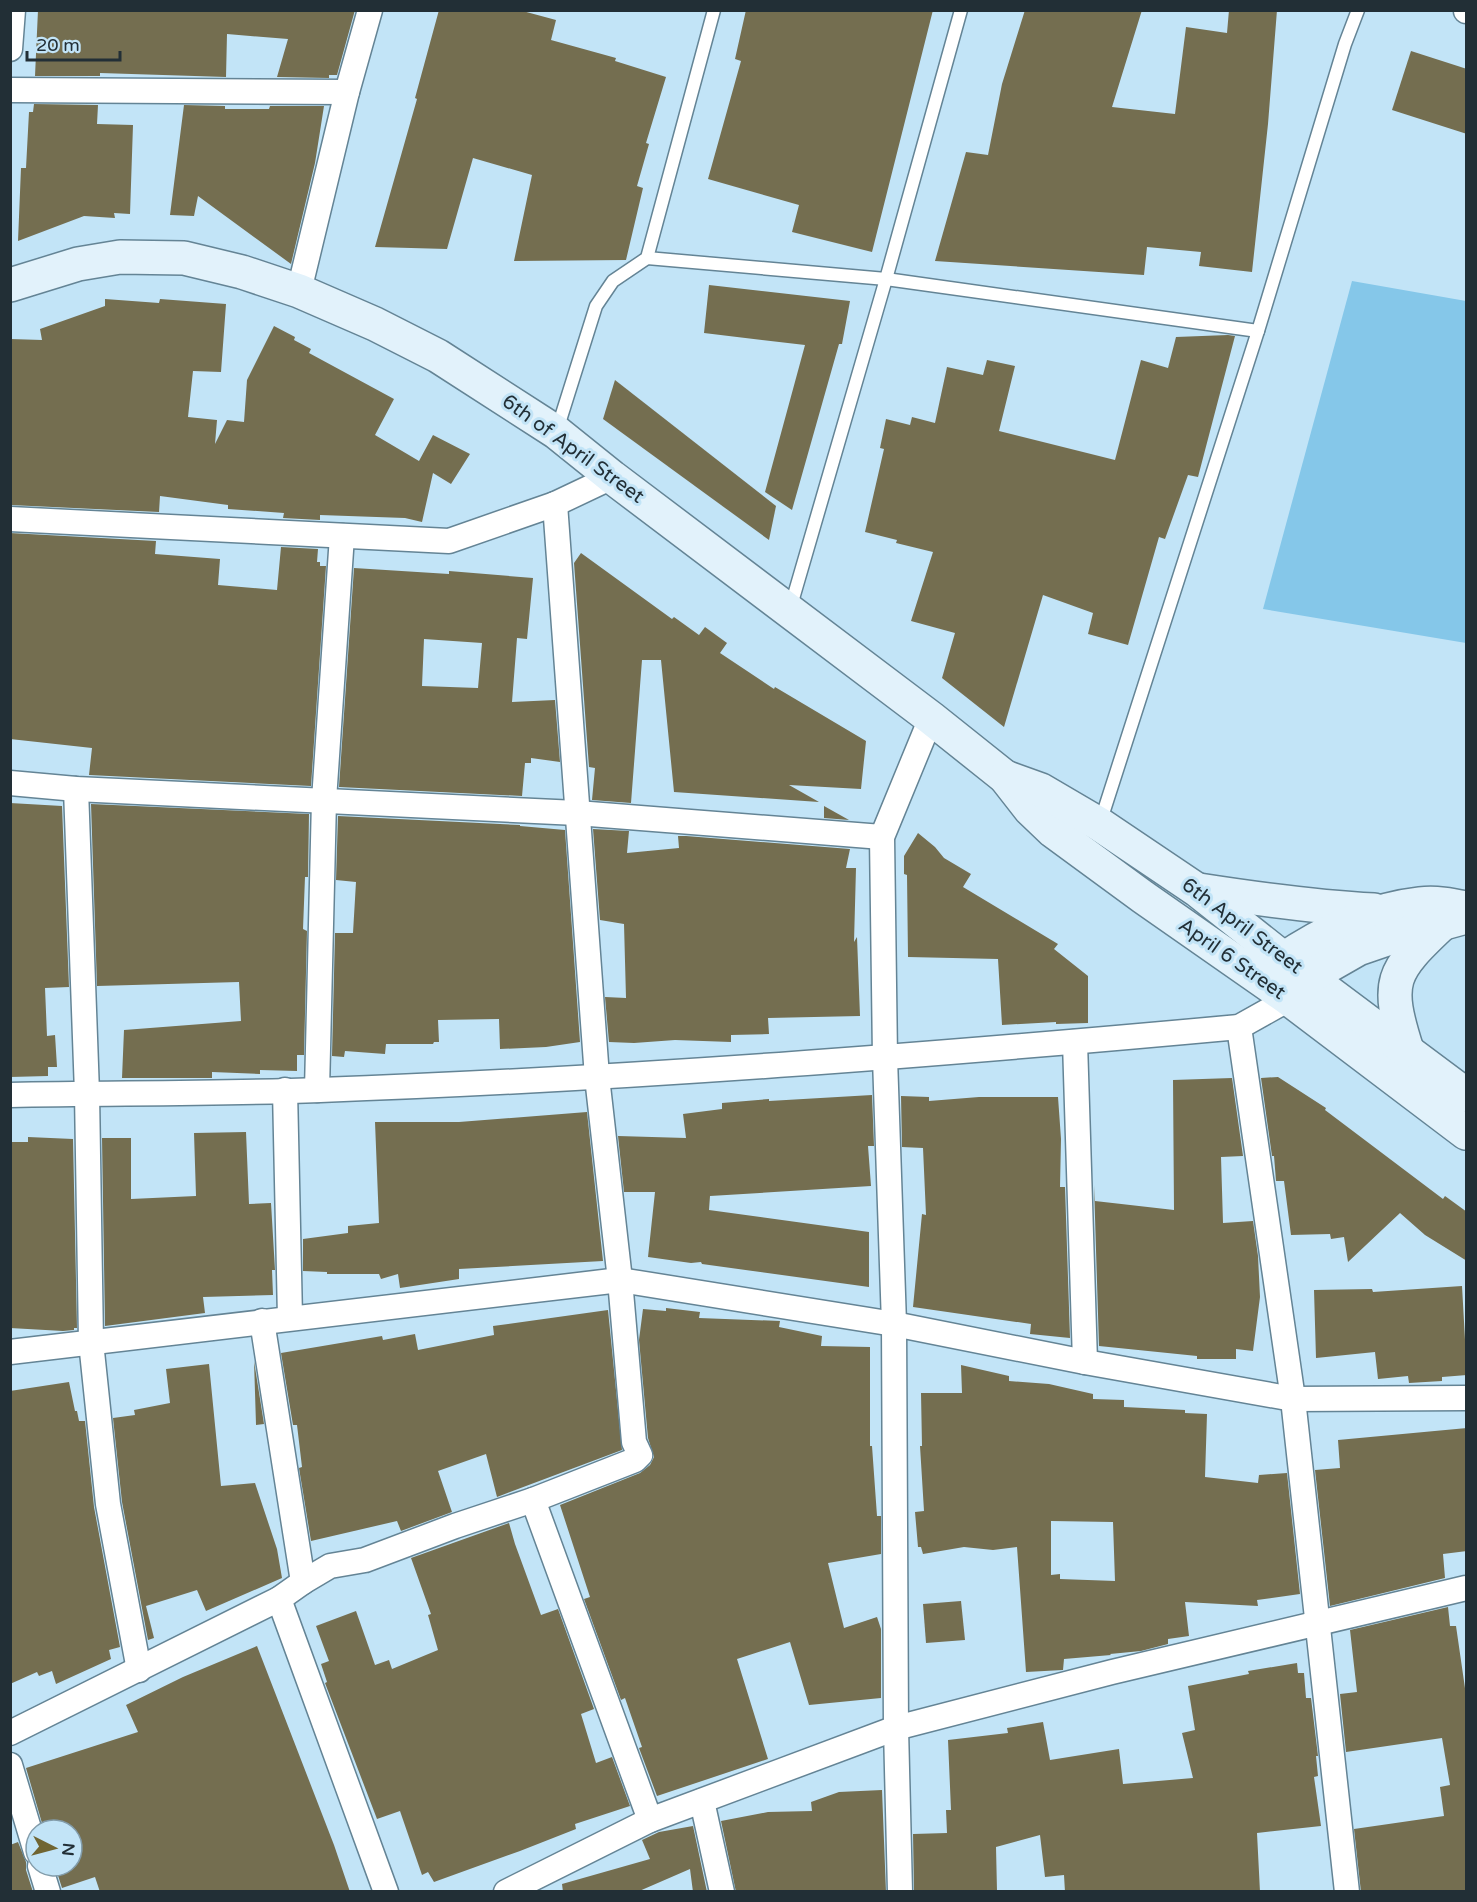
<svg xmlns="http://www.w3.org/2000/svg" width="1477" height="1902" font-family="'Varela Round',sans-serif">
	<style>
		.green { fill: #85c7e9 }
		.building { fill: #746e50; fill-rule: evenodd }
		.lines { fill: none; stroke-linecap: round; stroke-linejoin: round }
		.lane-casing { stroke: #648495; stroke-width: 15 }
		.street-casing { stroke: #648495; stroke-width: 27 }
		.secondary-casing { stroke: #648495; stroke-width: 36 }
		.lane { stroke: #fff; stroke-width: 12 }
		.street { stroke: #fff; stroke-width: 24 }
		.secondary { stroke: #e2f2fb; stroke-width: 33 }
		.labels { text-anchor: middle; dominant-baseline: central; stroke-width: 6; stroke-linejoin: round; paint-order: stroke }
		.street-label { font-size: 20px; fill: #222f36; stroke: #c2e4f7 }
	</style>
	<rect width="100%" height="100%" fill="#c2e4f7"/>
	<polygon class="green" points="1352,281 1466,301 1466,643 1263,609"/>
	<g class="building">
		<polygon points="38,10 355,10 337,75 329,75 329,78 277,77 288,39 227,34 226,77 100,73 100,76 35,76"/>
		<polygon points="439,10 519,10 556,20 551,40 616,58 615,61 666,77 646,143 649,144 637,186 643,188 626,260 514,261 532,175 473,158 447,249 375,247 417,99 415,98"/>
		<polygon points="746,10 933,10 872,252 792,232 799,205 708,179 741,61 735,59"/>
		<polygon points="1025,10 1142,10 1112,107 1175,114 1186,27 1227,33 1229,10 1277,10 1268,124 1252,272 1199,266 1201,252 1147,247 1144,275 935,261 966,152 988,155 1002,84"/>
		<polygon points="1411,51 1467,69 1467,134 1392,110"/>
		<polygon points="34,104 98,105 97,124 133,125 130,214 114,213 115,218 84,216 18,241 21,168 26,168 29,112 33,112"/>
		<polygon points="184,105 225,106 225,109 269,109 270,106 324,106 315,163 291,264 198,196 194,216 170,215"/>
		<polygon points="709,285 850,301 842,344 839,344 792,510 765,492 805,345 704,333"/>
		<polygon points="105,299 159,303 160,299 226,304 221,372 193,371 188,417 217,420 215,444 227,420 244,422 247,380 274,326 295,337 294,340 311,349 309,353 394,399 375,435 419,461 433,435 470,454 451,484 433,473 422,522 405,518 320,515 320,520 283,518 284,513 228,509 228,505 160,496 159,512 10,505 10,339 42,340 40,329 105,306"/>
		<polygon points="1228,335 1235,336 1198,477 1188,475 1165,539 1159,537 1128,645 1088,634 1093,613 1043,595 1004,727 942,678 955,633 911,621 933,552 896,543 897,540 865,532 884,449 880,448 886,419 910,425 912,417 935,423 947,367 983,375 987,360 1015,366 999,431 1115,460 1141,360 1168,368 1176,337"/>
		<polygon points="615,380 776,506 769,540 603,419"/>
		<polygon points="10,533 156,541 155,554 220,559 218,585 277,590 281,547 318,549 317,562 320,562 320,566 326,566 311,786 89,775 92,748 10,739"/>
		<polygon points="581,553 672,619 674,617 699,635 705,627 727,643 720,653 774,689 775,687 866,741 861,789 789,785 819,802 674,792 661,660 642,660 631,803 592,800 595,768 589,767 574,563"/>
		<path d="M 354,568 L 449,574 L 449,571 L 533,578 L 527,639 L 517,638 L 512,702 L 555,700 L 560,762 L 531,758 L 531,763 L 525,763 L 522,796 L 339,787 ZM 424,639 L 482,643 L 478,688 L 422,686 Z"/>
		<polygon points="10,803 62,806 69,987 45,988 47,1036 55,1035 57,1067 48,1067 48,1076 10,1077"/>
		<polygon points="91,804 309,814 308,877 305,877 303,929 307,931 304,1055 297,1055 297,1071 260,1070 260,1074 212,1072 212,1078 122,1078 124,1030 241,1021 239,982 97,986"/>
		<polygon points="824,806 849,820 824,818"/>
		<polygon points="338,816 520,825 520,826 565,830 580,1042 546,1047 500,1049 499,1019 438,1020 439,1042 434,1042 433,1044 386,1044 385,1054 345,1051 344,1057 332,1056 335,933 353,933 356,882 336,880"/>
		<polygon points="593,829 629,831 627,853 679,848 678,836 686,836 850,849 846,868 856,868 854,942 857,937 860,1016 768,1018 769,1034 731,1035 731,1042 675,1040 634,1043 609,1042 605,997 626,998 624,924 600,920"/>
		<polygon points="918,833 935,847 944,858 971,874 963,887 1058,944 1054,949 1088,976 1088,1023 1056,1024 1056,1022 1002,1025 998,959 908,957 907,875 904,874 904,856"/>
		<polygon points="1278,1077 1326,1108 1325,1110 1443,1199 1445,1196 1467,1212 1467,1261 1425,1235 1400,1213 1348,1262 1344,1237 1331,1239 1330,1234 1291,1235 1284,1181 1276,1181 1274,1156 1272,1156 1261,1078"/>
		<polygon points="1232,1078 1243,1156 1221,1157 1223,1223 1253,1221 1258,1256 1260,1297 1253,1351 1236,1349 1236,1359 1197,1359 1197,1356 1099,1346 1094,1185 1095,1201 1174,1210 1173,1080"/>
		<polygon points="872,1095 874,1146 868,1146 871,1186 710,1196 709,1210 869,1232 869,1287 702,1264 701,1262 691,1263 648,1257 655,1192 624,1192 618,1136 686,1138 683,1114 722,1109 722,1103 769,1099 769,1101"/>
		<polygon points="901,1096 929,1097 929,1101 979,1097 1058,1097 1061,1139 1060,1187 1065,1187 1070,1338 1030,1334 1031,1324 913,1307 922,1214 926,1215 923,1148 902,1147"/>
		<polygon points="587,1112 603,1261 459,1269 459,1279 400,1288 398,1274 381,1279 379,1274 327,1274 327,1272 303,1271 303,1239 348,1233 348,1226 379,1223 375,1122 459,1122"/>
		<polygon points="246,1132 249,1204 271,1203 275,1270 272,1270 273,1295 203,1297 205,1313 105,1326 102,1138 131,1138 131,1199 196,1196 194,1133"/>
		<polygon points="28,1137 73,1139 77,1328 74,1328 74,1330 63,1331 10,1328 10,1142 28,1142"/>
		<polygon points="1462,1286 1467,1375 1442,1377 1442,1381 1409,1383 1408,1376 1378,1379 1375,1352 1316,1358 1314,1290 1372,1289 1373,1292"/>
		<polygon points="666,1308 700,1312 699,1318 780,1321 779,1327 822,1336 821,1346 870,1347 870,1446 872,1446 877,1516 881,1516 881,1554 828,1563 844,1628 877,1617 881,1629 881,1698 809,1705 790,1642 737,1659 768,1759 657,1796 639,1748 642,1747 625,1698 621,1700 584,1599 590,1597 560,1505 640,1473 650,1465 654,1457 648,1438 639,1340 643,1309 666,1311"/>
		<polygon points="608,1310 622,1450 497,1497 486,1454 438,1471 452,1512 401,1531 397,1521 311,1541 299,1468 302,1467 297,1425 293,1425 281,1353 382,1336 383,1340 415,1334 418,1350 494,1335 493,1326"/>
		<polygon points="254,1361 264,1424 256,1425"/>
		<polygon points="209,1364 221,1486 255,1483 277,1549 282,1578 206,1611 197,1590 146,1606 154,1638 148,1640 122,1502 113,1418 135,1415 134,1410 170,1403 166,1369"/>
		<path d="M 961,1365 L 1009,1376 L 1009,1381 L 1049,1384 L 1093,1394 L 1093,1399 L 1124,1400 L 1124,1407 L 1185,1410 L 1185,1413 L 1207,1414 L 1205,1477 L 1258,1483 L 1259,1475 L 1287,1473 L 1300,1594 L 1257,1600 L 1258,1606 L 1185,1602 L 1189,1636 L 1168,1639 L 1168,1644 L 1141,1651 L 1110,1654 L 1111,1655 L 1064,1659 L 1063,1670 L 1026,1672 L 1017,1547 L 993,1550 L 964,1547 L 923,1554 L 921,1547 L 918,1547 L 915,1512 L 924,1511 L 920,1446 L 922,1446 L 921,1393 L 962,1393 ZM 1051,1521 L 1113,1522 L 1115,1581 L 1060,1579 L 1060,1574 L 1051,1575 Z"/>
		<polygon points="69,1382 75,1411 77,1411 79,1421 85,1421 94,1507 120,1647 109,1650 111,1659 56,1684 52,1671 39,1676 37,1672 10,1684 10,1391"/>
		<polygon points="1467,1428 1467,1551 1443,1554 1445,1578 1330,1606 1315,1470 1340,1468 1338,1440"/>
		<polygon points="509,1523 515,1544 541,1615 558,1609 594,1709 581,1714 596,1763 612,1757 630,1806 575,1824 576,1829 520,1851 434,1882 428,1872 422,1875 400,1811 377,1819 325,1683 327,1682 321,1664 329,1661 316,1626 356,1611 375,1665 389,1660 392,1669 438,1650 428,1615 431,1614 411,1558"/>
		<polygon points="961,1601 965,1640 926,1643 923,1604"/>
		<polygon points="1448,1607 1450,1626 1456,1626 1467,1702 1467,1892 1361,1892 1354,1829 1444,1816 1440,1787 1450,1785 1442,1738 1346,1752 1340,1694 1357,1692 1350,1630"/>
		<polygon points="257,1646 334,1845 350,1892 100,1892 95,1877 62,1888 55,1866 72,1866 72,1830 44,1830 26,1768 138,1732 126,1705 183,1677"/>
		<polygon points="1297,1663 1298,1673 1304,1673 1306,1698 1311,1698 1318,1756 1316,1756 1318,1776 1314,1777 1321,1826 1257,1833 1260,1892 1065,1892 1064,1875 1045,1877 1040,1835 996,1847 997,1891 914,1892 913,1834 947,1833 946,1810 951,1810 948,1740 1008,1733 1007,1728 1043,1722 1050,1760 1119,1749 1123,1784 1193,1778 1182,1733 1195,1730 1188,1686 1249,1674 1248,1671"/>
		<polygon points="882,1790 886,1892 736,1892 721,1821 768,1812 812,1811 811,1802 839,1792"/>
		<polygon points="693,1826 707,1892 693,1892 690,1869 637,1892 563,1892 562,1884 650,1859 642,1840 659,1832"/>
		<polygon points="18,1842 26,1862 26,1870 33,1892 10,1892 10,1845"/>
	</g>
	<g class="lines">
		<g class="lane-casing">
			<g id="lane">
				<polyline points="647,258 886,279 1258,331"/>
				<polyline points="557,430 596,306 613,281 647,258 714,10"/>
				<polyline points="790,609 886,279 961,10"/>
				<polyline points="1100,823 1258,331 1345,44 1358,10"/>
			</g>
		</g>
		<g class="street-casing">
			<g id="street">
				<polyline points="1466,10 1466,11"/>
				<polyline points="10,49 13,10"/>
				<polyline points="10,90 347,92"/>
				<polyline points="299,291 347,92 370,10"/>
				<polyline points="10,519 449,541 555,504 612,477"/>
				<polyline points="10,783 76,789 577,813 882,837"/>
				<polyline points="76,789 87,1093 91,1342 108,1504 139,1670"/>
				<polyline points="1239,1027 1293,1399 1347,1892"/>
				<polyline points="1075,1042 1085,1362"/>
				<polyline points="285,1090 290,1318"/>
				<polyline points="317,1090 324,800 342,536"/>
				<path d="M 10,1095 C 113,1093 217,1094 320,1090 C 627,1079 933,1055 1239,1027 L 1289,999"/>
				<polyline points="262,1321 303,1582"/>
				<polyline points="10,1352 620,1280 894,1324 1085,1362 1293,1399 1466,1398"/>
				<polyline points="533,1500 650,1820"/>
				<polyline points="279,1599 386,1892"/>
				<polyline points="10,1733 279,1599 303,1582 330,1566 365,1560 455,1526 533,1500 635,1460 640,1455 634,1442 620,1280 597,1077 555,504"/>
				<polyline points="10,1765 36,1852"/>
				<polyline points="702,1801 722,1892"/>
				<polyline points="40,1866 48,1892"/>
				<polyline points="506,1892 650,1820 896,1728 1112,1672 1466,1588"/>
				<polyline points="900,1892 896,1728 894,1324 885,1058 882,837 931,718"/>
			</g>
		</g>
		<g class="secondary-casing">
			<g id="secondary">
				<polyline points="10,285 78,264 120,257 184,258 242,272 299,291 375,324 438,356 556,432 612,477 931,718 1005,777 1030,809 1053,831 1143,897 1289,999 1466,1133"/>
				<polyline points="1005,777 1041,790 1099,824 1197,890 1284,959 1466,1095"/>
				<path d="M 1199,890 C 1257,899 1315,907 1374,910"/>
				<path d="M 1268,970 C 1312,938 1366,910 1420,904 C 1436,902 1451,905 1466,908"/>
				<polyline points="1296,991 1309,977 1358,949 1393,937 1466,917"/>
				<path d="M 1407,1050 C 1385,981 1391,972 1442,924"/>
			</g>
		</g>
		<use href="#lane" class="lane"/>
		<use href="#street" class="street"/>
		<use href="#secondary" class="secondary"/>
	</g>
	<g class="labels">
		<g class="street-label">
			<text transform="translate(573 449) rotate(36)">6th of April Street</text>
			<text transform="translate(1242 926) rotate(37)">6th April Street</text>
			<text transform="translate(1232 959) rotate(35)">April 6 Street</text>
		</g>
	</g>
	<rect width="1477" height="1902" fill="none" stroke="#222f36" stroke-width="24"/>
	<g transform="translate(54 1848) rotate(96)"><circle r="28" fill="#c2e4f7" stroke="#829caa" stroke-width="1.5"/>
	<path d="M0-4.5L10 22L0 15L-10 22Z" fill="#706532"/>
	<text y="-9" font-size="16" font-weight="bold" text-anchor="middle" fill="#222f36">N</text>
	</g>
	<path d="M27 51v9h93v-9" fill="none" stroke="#222f36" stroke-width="3"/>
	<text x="36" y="51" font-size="18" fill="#222f36" stroke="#c2e4f7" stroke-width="4.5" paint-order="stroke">20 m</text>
</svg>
